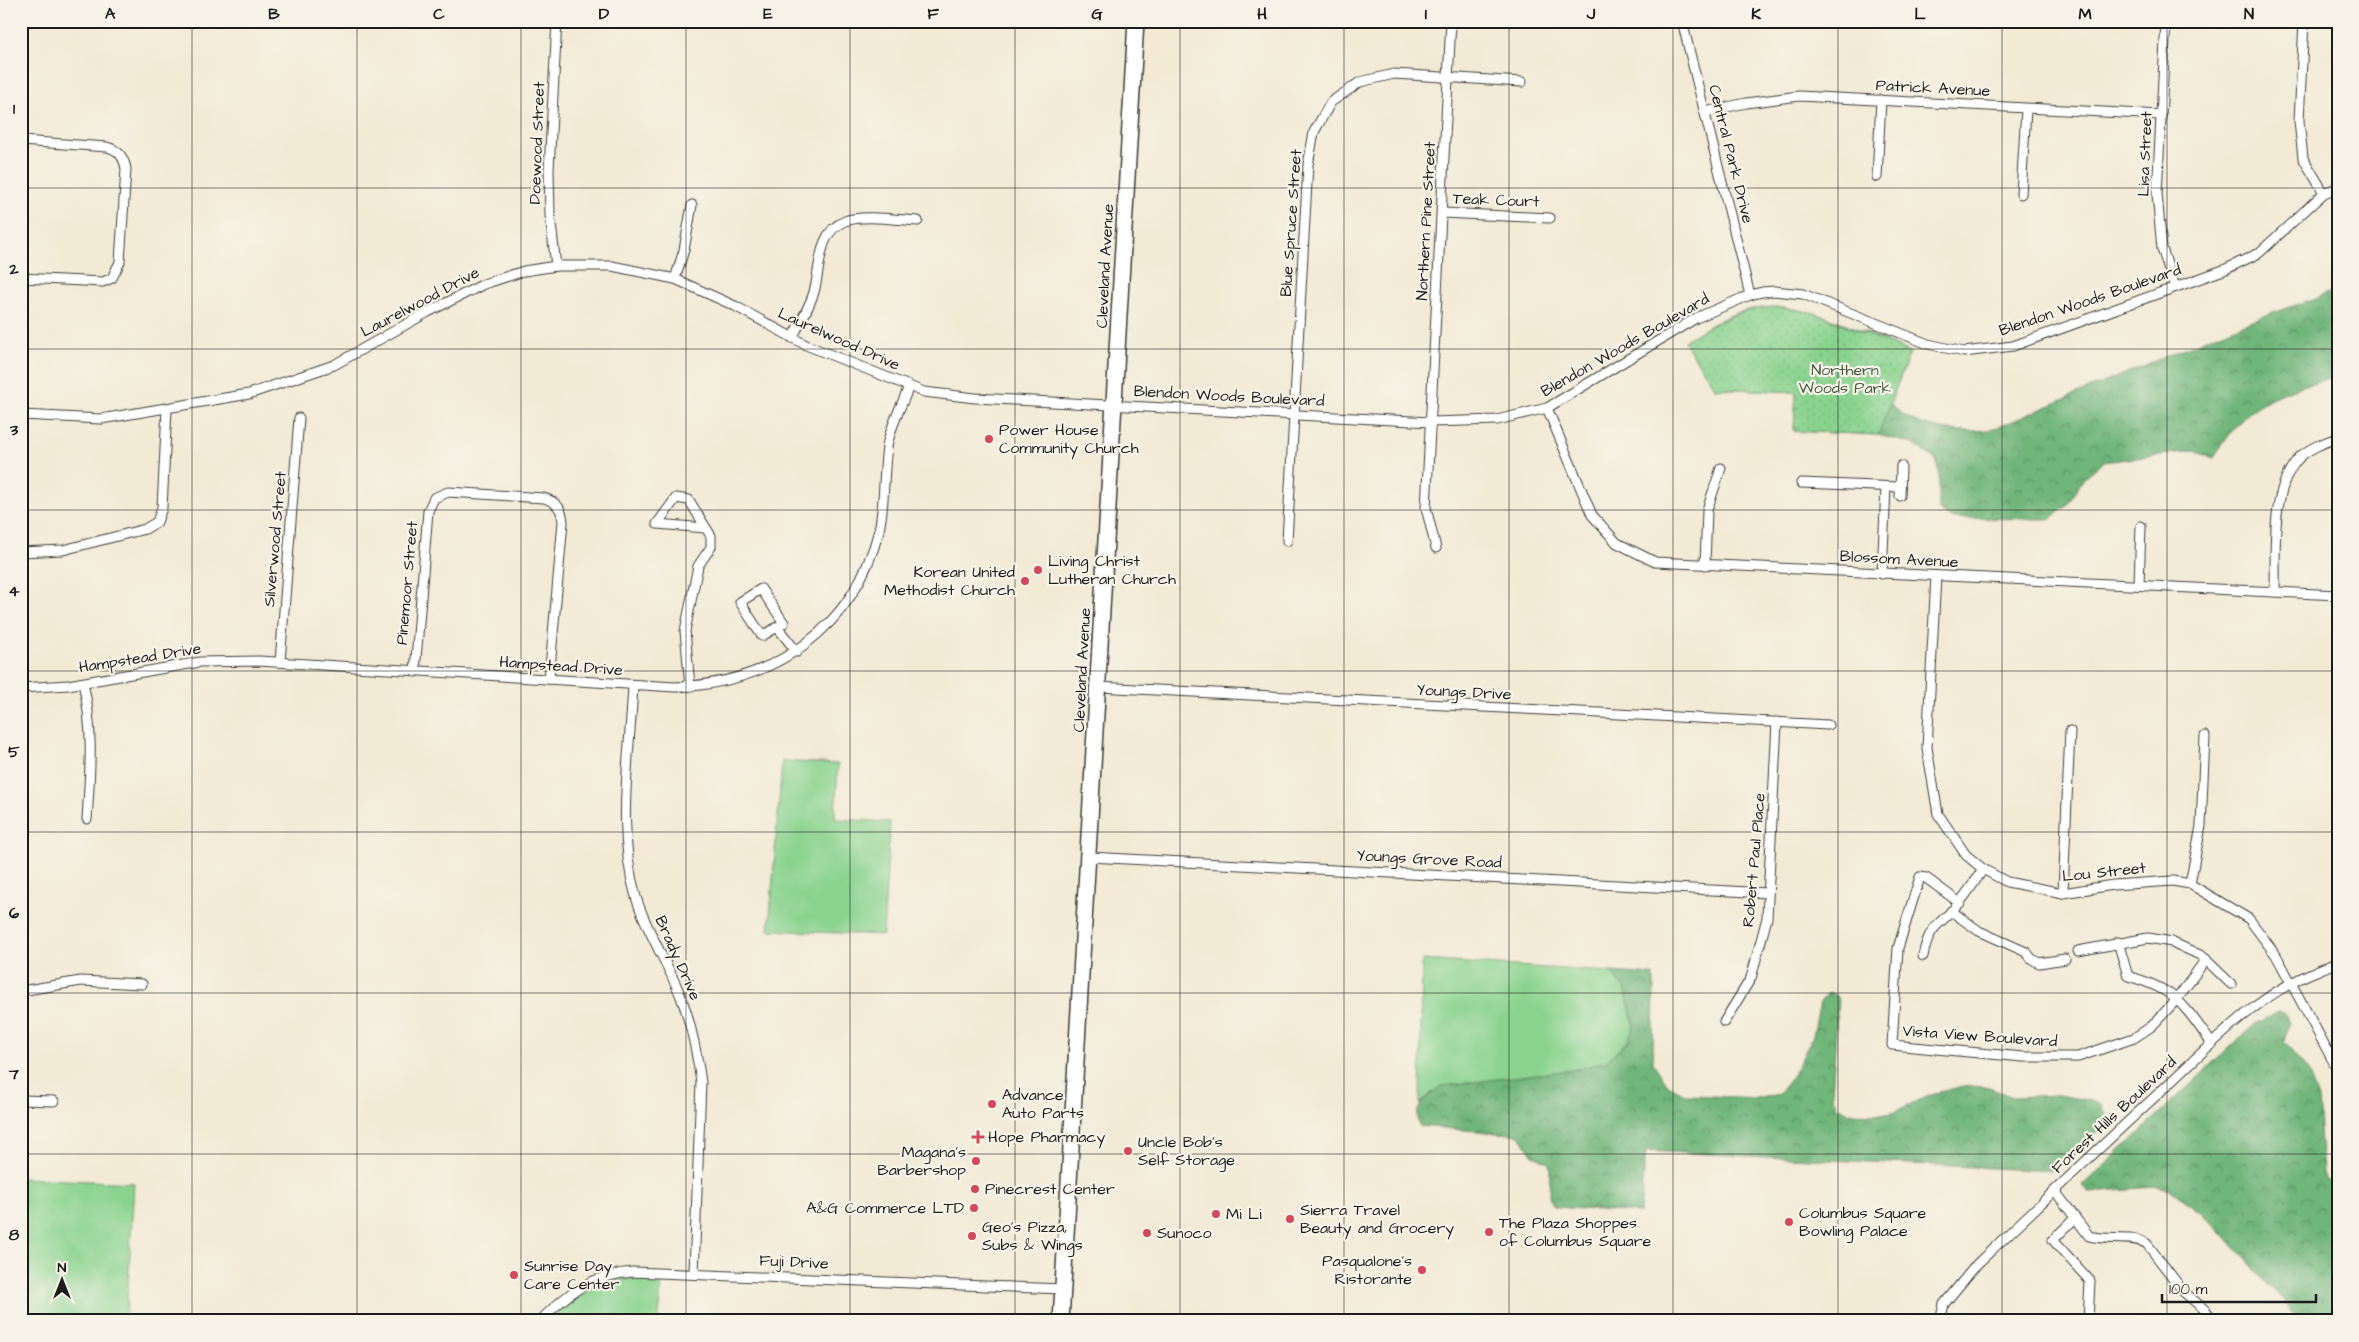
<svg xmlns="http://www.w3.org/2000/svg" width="2359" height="1342" font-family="'Architects Daughter',sans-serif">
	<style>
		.green { fill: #8ad38f; stroke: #537856 }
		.forest { fill: url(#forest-crowns); stroke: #46684b }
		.park { fill: url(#park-dots); stroke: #537856 }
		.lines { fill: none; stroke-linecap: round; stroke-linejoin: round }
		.street-casing { stroke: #3c3b38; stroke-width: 11 }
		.primary-casing { stroke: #3c3b38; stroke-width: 18 }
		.street { stroke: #fff; stroke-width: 9 }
		.primary { stroke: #fff; stroke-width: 15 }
		.grid { fill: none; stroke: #1c1c1c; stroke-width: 1; stroke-opacity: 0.55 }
		.poi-dot { fill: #d1495b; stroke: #f7f3e8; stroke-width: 2 }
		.labels { text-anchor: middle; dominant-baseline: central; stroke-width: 4.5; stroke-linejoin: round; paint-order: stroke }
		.street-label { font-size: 16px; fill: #1c1c1c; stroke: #f7f3e8 }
		.park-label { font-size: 16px; fill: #425c44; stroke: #f7f3e8 }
		.poi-label { font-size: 16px; fill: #1c1c1c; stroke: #f7f3e8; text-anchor: start }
		.neatline { fill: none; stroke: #1c1c1c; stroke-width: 2 }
		.grid-label { font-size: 16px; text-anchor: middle; font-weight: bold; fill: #1c1c1c }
	</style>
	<defs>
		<pattern id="forest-crowns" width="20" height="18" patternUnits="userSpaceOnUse" patternTransform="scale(1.25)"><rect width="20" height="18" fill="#6fb57a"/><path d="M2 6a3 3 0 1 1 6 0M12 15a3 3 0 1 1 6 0" fill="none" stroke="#5a9263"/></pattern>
		<pattern id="park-dots" width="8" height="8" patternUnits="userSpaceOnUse" patternTransform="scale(1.25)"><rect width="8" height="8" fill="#8ad38f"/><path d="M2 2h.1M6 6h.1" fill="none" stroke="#76b57b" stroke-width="1.8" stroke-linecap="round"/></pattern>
	</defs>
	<rect width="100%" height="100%" fill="#f7f3e8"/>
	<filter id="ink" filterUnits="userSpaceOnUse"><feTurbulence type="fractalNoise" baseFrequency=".02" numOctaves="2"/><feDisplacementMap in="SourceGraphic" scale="10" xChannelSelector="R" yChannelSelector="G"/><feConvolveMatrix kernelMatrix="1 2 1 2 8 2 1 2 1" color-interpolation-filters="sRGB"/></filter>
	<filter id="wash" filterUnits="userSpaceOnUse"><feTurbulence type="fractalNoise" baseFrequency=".0096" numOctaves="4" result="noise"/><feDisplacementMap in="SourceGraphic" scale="20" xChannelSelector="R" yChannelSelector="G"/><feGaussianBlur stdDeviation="1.12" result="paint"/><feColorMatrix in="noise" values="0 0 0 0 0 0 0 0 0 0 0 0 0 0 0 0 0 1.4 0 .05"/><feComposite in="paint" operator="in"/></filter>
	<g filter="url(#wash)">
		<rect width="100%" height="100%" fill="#f3ead5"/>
		<g class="green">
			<polygon points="782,761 838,764 835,819 890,822 883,935 769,930"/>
			<polygon points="1422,960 1611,972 1625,989 1634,1025 1628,1041 1605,1062 1578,1069 1431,1093 1420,1105"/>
			<polygon points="21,1178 134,1183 126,1321 21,1321"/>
			<path d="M 635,1278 L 661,1279 L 659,1321 L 548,1321 C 572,1296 600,1281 635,1278 Z"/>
		</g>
		<g class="forest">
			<path d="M 2338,290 L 2338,375 C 2309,385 2276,391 2252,410 C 2237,422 2224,442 2214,458 L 2194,451 L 2103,462 L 2084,478 L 2066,507 L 2049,519 L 1951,518 L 1939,510 L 1939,470 L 1936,460 L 1913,444 L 1878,435 L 1794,431 L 1796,392 L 1715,388 L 1684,341 C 1699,332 1715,321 1731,315 C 1794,292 1853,328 1910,352 L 1890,403 C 1914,431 1960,434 1994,429 L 2242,324 Z"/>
			<path d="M 1611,972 L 1654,975 L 1653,1063 L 1668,1085 L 1687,1095 L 1761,1098 L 1778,1094 L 1792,1077 L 1813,1036 L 1820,1002 L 1829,992 L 1838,997 L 1832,1095 L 1837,1106 L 1849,1113 L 1890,1114 L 1931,1094 L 1964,1086 L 1989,1087 L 2013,1097 L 2057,1095 L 2088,1100 L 2102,1105 L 2109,1121 L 2053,1171 L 1646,1151 L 1640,1213 L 1554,1207 L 1549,1197 L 1550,1167 L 1548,1162 L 1532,1154 L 1520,1135 L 1420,1126 C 1409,1110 1430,1093 1442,1086 L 1578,1069 L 1605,1062 L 1628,1041 L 1634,1025 L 1625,989 Z"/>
			<polygon points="2279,1012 2285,1013 2289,1022 2284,1042 2308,1071 2318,1098 2323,1173 2326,1181 2338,1183 2338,1321 2300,1321 2239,1251 2200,1212 2172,1190 2155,1187 2088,1192 2082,1186 2255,1024"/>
		</g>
		<path class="park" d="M 1776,307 L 1815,313 L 1910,352 L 1878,435 L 1794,431 L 1796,392 L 1715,388 L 1684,341 C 1714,323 1740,308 1776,307 Z"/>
	</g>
	<g filter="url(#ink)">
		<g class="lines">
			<g class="street-casing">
				<g id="street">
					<polyline points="1682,21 1750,295"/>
					<polyline points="2166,21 2157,194 2162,249 2175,287"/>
					<polyline points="2304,21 2299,121 2303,158 2324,193"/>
					<polyline points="1705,112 1746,103 1799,96 2161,115"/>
					<path d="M 21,141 L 107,147 C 119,150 124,157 126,169 L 120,262 L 112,278 L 103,282 L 21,278"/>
					<polyline points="1877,177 1881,100"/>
					<polyline points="2021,194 2026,109"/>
					<polyline points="1442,213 1550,218"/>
					<polyline points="556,266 550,215 549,170 557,21"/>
					<polyline points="675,279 684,250 692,205"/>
					<path d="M 792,338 C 800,323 809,308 814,292 C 821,268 817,232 845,221 C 862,214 899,220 918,221"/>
					<polyline points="1547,408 1592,515 1617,543 1655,562 2338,595"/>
					<polyline points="21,415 101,419 249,394 334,365 428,312 484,284 524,271 556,266 612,266 675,279 735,306 806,345 909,386 924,392 975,398 1431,422 1497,420 1547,408 1696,318 1750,295 1762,292 1774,291 1803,294 1928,344 1964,352 2013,346 2226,269 2259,253 2324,193 2338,187"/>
					<polyline points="1801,483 1900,487"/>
					<polyline points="1900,496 1901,466"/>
					<polygon points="676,498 689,500 706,528 657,524"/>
					<polyline points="1287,541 1308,165 1314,132 1331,102 1360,82 1394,74 1522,82"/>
					<polyline points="1436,548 1426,508 1451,21"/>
					<polyline points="21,552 63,550 145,529 157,522 162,508 167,409"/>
					<polyline points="1705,565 1707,510 1721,468"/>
					<polyline points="1882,574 1886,487"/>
					<polyline points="1936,576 1927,748 1938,814 1966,855 1983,869 2007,882 2063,893 2113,885 2173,881 2190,884 2249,919 2276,955 2338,1070"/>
					<polyline points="2139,585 2141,526"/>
					<polygon points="761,589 784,623 762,636 740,602"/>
					<path d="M 2275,592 C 2276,552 2270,492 2297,460 C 2305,450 2326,441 2338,438"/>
					<polyline points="777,627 797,652"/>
					<polyline points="280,662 299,418"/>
					<path d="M 415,672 L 428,511 L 434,498 L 448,492 L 544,498 C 557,502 562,509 563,522 L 549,679"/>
					<path d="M 83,683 C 94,729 90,773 87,819"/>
					<path d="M 633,685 C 630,755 616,829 636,897 C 647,933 668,963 681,997 C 692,1025 697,1054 701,1082 L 694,1273"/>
					<polyline points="690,686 685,631 698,566 711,547 711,536 706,528"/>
					<polyline points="1098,687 1828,725"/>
					<path d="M 21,688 L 68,685 L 200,662 L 259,661 L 675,687 C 775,683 854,629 879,530 C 885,503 883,475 887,447 C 890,426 902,406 909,386"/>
					<polyline points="1089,857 1768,893"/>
					<polyline points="2190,884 2201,826 2205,736"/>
					<polyline points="2063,893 2070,731"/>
					<polyline points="1960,903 1926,878 1920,877 1898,948 1892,1045 2023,1057 2078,1057 2134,1038 2152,1026 2177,999 2206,959"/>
					<polyline points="1951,911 1979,931 2026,952 2032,959 2039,963 2065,959"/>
					<path d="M 2118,942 L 2128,976 C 2177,990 2183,1004 2212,1044"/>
					<polyline points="2176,944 2202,956 2231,984"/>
					<polyline points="2078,951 2148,938 2172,942"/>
					<path d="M 1923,956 C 1931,920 1940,927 1960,902 C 1968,892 1976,880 1983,869"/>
					<polyline points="21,991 81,981 142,984"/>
					<polyline points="1724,1022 1751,978 1767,918 1777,722"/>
					<polyline points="21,1100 54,1101"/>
					<path d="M 2055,1191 L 2089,1236 C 2105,1241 2135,1235 2147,1244 L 2184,1292 L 2206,1311 L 2214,1321"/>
					<polyline points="2075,1218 2053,1240 2090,1281 2088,1321"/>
					<path d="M 540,1321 C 568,1292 592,1275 633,1272 L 1063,1289"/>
					<path d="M 1940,1321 L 1944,1304 L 1977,1264 C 2037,1207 2098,1149 2159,1093 C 2213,1043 2265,985 2338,963"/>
				</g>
			</g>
			<g class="primary-casing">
				<polyline id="primary" points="1061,1321 1136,21"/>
			</g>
			<use href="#street" class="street"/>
			<use href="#primary" class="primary"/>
		</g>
	</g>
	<path class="grid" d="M 192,21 L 192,1321M 357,21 L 357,1321M 521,21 L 521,1321M 686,21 L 686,1321M 850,21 L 850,1321M 1015,21 L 1015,1321M 1180,21 L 1180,1321M 1344,21 L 1344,1321M 1509,21 L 1509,1321M 1673,21 L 1673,1321M 1838,21 L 1838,1321M 2002,21 L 2002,1321M 2167,21 L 2167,1321M 21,188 L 2338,188M 21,349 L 2338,349M 21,510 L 2338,510M 21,671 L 2338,671M 21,832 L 2338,832M 21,993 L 2338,993M 21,1154 L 2338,1154"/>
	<g class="poi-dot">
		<circle cx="989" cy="439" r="5"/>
		<circle cx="1038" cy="570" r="5"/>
		<circle cx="1025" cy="581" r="5"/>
		<circle cx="992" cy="1104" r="5"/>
		<path d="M975.5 1129.5h5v5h5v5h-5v5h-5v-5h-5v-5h5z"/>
		<circle cx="1128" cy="1151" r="5"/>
		<circle cx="976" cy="1161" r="5"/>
		<circle cx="975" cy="1189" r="5"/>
		<circle cx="974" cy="1208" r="5"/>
		<circle cx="1216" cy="1214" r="5"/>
		<circle cx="1290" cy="1219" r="5"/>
		<circle cx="1789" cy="1222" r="5"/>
		<circle cx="1489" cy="1232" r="5"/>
		<circle cx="1147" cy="1233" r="5"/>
		<circle cx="972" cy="1236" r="5"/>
		<circle cx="1422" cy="1270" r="5"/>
		<circle cx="514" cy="1275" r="5"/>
	</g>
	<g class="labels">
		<g class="street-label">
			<text transform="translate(1933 88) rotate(3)">Patrick Avenue</text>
			<text transform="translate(537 143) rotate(-88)">Doewood Street</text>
			<text transform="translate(1731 154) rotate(76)">Central Park Drive</text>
			<text transform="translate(2145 154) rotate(-88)">Lisa Street</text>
			<text transform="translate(1496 200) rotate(2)">Teak Court</text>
			<text transform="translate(1426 221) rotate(-87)">Northern Pine Street</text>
			<text transform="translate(1291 223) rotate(-86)">Blue Spruce Street</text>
			<text transform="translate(1105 266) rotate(-87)">Cleveland Avenue</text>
			<text transform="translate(2090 300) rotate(-19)">Blendon Woods Boulevard</text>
			<text transform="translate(420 302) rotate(-28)">Laurelwood Drive</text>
			<text transform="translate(839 339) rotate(24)">Laurelwood Drive</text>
			<text transform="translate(1625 345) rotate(-30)">Blendon Woods Boulevard</text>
			<text transform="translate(1229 396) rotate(3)">Blendon Woods Boulevard</text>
			<text transform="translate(275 539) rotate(-85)">Silverwood Street</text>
			<text transform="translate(1899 559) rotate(3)">Blossom Avenue</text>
			<text transform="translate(407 583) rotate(-85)">Pinemoor Street</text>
			<text transform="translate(140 658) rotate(-9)">Hampstead Drive</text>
			<text transform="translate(561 666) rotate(4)">Hampstead Drive</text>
			<text transform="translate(1082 670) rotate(-87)">Cleveland Avenue</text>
			<text transform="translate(1464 692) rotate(3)">Youngs Drive</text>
			<text transform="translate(1429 859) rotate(3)">Youngs Grove Road</text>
			<text transform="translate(1754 860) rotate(-85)">Robert Paul Place</text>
			<text transform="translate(2104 872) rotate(-6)">Lou Street</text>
			<text transform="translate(678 958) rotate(66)">Brady Drive</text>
			<text transform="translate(1980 1036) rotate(4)">Vista View Boulevard</text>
			<text transform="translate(2114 1115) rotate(-43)">Forest Hills Boulevard</text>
			<text transform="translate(794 1262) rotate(3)">Fuji Drive</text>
		</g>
		<g class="park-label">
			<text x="1845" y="370">Northern<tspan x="1845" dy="18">Woods Park</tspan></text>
		</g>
		<g class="poi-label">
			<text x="999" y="430">Power House<tspan x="999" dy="18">Community Church</tspan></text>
			<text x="1048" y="561">Living Christ<tspan x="1048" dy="18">Lutheran Church</tspan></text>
			<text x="1015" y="572" text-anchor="end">Korean United<tspan x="1015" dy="18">Methodist Church</tspan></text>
			<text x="1002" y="1095">Advance<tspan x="1002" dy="18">Auto Parts</tspan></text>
			<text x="988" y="1137">Hope Pharmacy</text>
			<text x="1138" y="1142">Uncle Bob's<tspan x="1138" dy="18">Self Storage</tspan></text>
			<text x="966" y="1152" text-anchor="end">Magana's<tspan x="966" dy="18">Barbershop</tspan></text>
			<text x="985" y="1189">Pinecrest Center</text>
			<text x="964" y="1208" text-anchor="end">A&amp;G Commerce LTD</text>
			<text x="1300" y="1210">Sierra Travel<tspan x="1300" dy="18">Beauty and Grocery</tspan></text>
			<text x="1799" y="1213">Columbus Square<tspan x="1799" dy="18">Bowling Palace</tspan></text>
			<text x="1226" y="1214">Mi Li</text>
			<text x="1499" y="1223">The Plaza Shoppes<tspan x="1499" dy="18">of Columbus Square</tspan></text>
			<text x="982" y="1227">Geo's Pizza,<tspan x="982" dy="18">Subs &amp; Wings</tspan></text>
			<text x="1157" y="1233">Sunoco</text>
			<text x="1412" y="1261" text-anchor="end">Pasqualone's<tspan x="1412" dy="18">Ristorante</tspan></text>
			<text x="524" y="1266">Sunrise Day<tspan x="524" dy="18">Care Center</tspan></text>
		</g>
	</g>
	<rect width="2359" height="1342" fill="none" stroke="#f7f3e8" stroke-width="55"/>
	<g transform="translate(62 1280)" stroke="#f7f3e8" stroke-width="4" paint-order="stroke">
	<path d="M0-4L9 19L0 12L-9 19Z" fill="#1c1c1c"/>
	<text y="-8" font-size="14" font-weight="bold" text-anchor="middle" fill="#1c1c1c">N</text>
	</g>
	<path d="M2162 1294v8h154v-8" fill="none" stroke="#1c1c1c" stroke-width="2.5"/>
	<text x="2169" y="1294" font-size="15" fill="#1c1c1c" stroke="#f7f3e8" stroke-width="4" paint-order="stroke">100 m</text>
	<rect x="28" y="28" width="2304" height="1286" class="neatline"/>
	<g class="grid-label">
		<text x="110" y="19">A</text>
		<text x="274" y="19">B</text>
		<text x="439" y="19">C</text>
		<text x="604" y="19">D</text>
		<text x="768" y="19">E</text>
		<text x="933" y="19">F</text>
		<text x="1097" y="19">G</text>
		<text x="1262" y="19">H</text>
		<text x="1426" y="19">I</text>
		<text x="1591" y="19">J</text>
		<text x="1756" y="19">K</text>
		<text x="1920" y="19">L</text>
		<text x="2085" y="19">M</text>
		<text x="2249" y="19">N</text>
		<text x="14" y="114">1</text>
		<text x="14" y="274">2</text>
		<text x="14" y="435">3</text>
		<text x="14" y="596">4</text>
		<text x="14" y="757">5</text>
		<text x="14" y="918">6</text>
		<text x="14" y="1079">7</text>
		<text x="14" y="1240">8</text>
	</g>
</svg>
